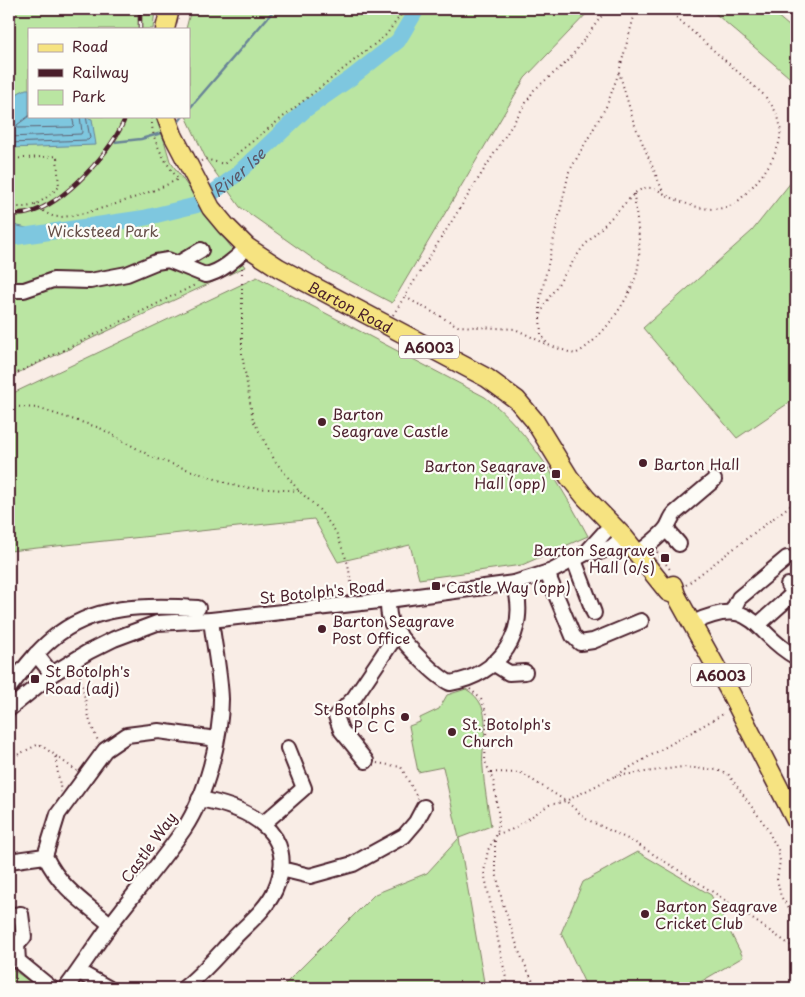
<svg xmlns="http://www.w3.org/2000/svg" width="805" height="997" font-family="'Playpen Sans',sans-serif">
	<style>
		.green { fill: #bae5a2; stroke: #828266 }
		.water { fill: #7ec7df; stroke: #698497 }
		.lines { fill: none; stroke-linecap: round; stroke-linejoin: round }
		.shore { stroke: #5f6273; stroke-width: 1 }
		.stream { stroke: #698497; stroke-width: 2.5 }
		.river { stroke: #7ec7df; stroke-width: 16 }
		.minor-casing { stroke: #4a1f2b; stroke-width: 18 }
		.major-casing { stroke: #4a1f2b; stroke-width: 21 }
		.path { stroke: #4a1f2b; stroke-width: 2; stroke-dasharray: 1 4; stroke-linecap: butt }
		.minor { stroke: #fdfcf7; stroke-width: 14 }
		.major { stroke: #f6e381; stroke-width: 18 }
		.rail-casing { stroke: #4a1f2b; stroke-width: 4.5 }
		.rail { stroke: #fdfcf7; stroke-width: 2.5; stroke-dasharray: 8; stroke-linecap: butt }
		.poi-dot { fill: #4a1f2b; stroke: #fdfcf7; stroke-width: 2 }
		.labels { text-anchor: middle; dominant-baseline: central; stroke-width: 4.5; stroke-linejoin: round; paint-order: stroke }
		.shield { fill: #fdfcf7; stroke: #806168; stroke-width: 1 }
		.shield-label { font-size: 14px; font-weight: bold; fill: #4a1f2b }
		.park-label { font-size: 15px; fill: #665049; stroke: #fdfcf7 }
		.street-label { font-size: 15px; fill: #4a1f2b; stroke: #fdfcf7 }
		.poi-label { font-size: 15px; fill: #4a1f2b; stroke: #fdfcf7; text-anchor: start }
		.water-label { font-size: 16px; font-style: italic; fill: #5c5a6a; stroke: #fdfcf7 }
	</style>
	<rect width="100%" height="100%" fill="#f9ede6"/>
	<filter id="ink" filterUnits="userSpaceOnUse"><feTurbulence type="fractalNoise" baseFrequency=".02" numOctaves="2"/><feDisplacementMap in="SourceGraphic" scale="10" xChannelSelector="R" yChannelSelector="G"/><feConvolveMatrix kernelMatrix="1 2 1 2 8 2 1 2 1" color-interpolation-filters="sRGB"/></filter>
	<g filter="url(#ink)">
		<g class="green">
			<polygon points="9,9 155,9 153,29 29,29 29,116 157,116 170,161 245,267 9,377"/>
			<polygon points="191,9 591,9 525,78 392,303 329,270 240,207 207,161 186,116 189,116 189,29 186,29"/>
			<polygon points="710,9 769,9 796,32 796,83"/>
			<polygon points="796,176 796,398 737,438 643,328 752,231"/>
			<path d="M 257,277 L 485,397 C 528,429 563,489 588,536 L 522,565 L 419,579 L 410,545 L 338,562 L 314,519 L 9,551 L 9,395 Z"/>
			<path d="M 466,689 C 497,708 480,739 483,768 C 484,787 488,807 491,826 L 459,838 L 485,988 L 281,988 L 375,894 L 427,873 L 459,838 L 443,767 L 418,772 L 409,726 L 420,722 L 420,718 L 439,709 L 447,695 Z"/>
			<polygon points="638,852 711,895 743,957 690,988 587,988 561,933 583,882"/>
			<polygon points="9,967 39,988 9,988"/>
		</g>
		<g class="water">
			<polygon points="26,89 29,89 29,116 82,116 92,119 96,145 9,148 9,108 14,104 18,93"/>
			<polygon points="9,224 27,228 29,237 18,241 9,248"/>
		</g>
		<g class="lines">
			<g class="shore">
				<polyline points="29,116 17,125 17,128 72,127 74,125 72,116"/>
				<polyline points="9,137 81,134 82,132 80,116"/>
				<polyline points="9,143 88,140 90,138 86,116"/>
			</g>
			<g class="stream">
				<polyline points="189,109 275,9"/>
				<polyline points="176,125 183,116"/>
				<polyline points="114,142 141,139 165,132"/>
			</g>
			<path class="river" id="s1" d="M 9,238 L 144,218 L 197,205 L 236,175 L 305,110 L 351,78 L 398,41 L 417,9"/>
			<g class="minor-casing">
				<g id="minor">
					<polyline points="179,263 201,250"/>
					<path d="M 9,290 L 24,290 L 53,280 L 90,281 L 127,274 L 156,262 L 168,260 L 205,275 C 220,273 237,258 247,247"/>
					<polyline points="666,529 679,544"/>
					<polyline points="586,553 612,524"/>
					<path d="M 637,554 C 646,547 657,539 665,530 C 670,524 670,518 675,513 L 714,480"/>
					<polyline points="574,560 594,613"/>
					<polyline points="547,573 573,636 580,643 593,641 641,621"/>
					<path d="M 388,600 C 388,608 388,617 392,624 C 399,639 435,676 450,683 C 500,675 530,632 514,583"/>
					<polyline points="732,612 739,598 787,558"/>
					<path d="M 693,623 C 755,593 753,634 796,657"/>
					<polyline points="759,624 795,592 788,585"/>
					<polyline points="36,654 52,674"/>
					<polyline points="493,663 509,673 525,672"/>
					<path d="M 9,688 C 22,671 35,653 52,639 C 93,604 146,605 198,608"/>
					<polyline points="9,709 52,674 88,652 114,639 157,623 211,620 388,600 514,583 552,571 586,553 599,552 612,547 624,537"/>
					<polyline points="366,761 341,730 336,716 354,698 391,643 399,634"/>
					<polyline points="263,824 304,788 288,748"/>
					<polyline points="9,861 45,856"/>
					<polyline points="281,869 310,876 353,864 404,836 416,822 424,807"/>
					<polyline points="9,916 21,914 24,937 17,945"/>
					<path d="M 111,925 C 84,902 61,889 45,856 L 58,814 L 105,750 L 127,735 L 159,731 L 216,739"/>
					<polyline points="9,942 17,945 18,961 51,988"/>
					<polyline points="79,972 108,988"/>
					<path d="M 66,988 C 85,963 101,936 121,911 C 142,884 164,858 184,829 C 206,796 221,739 221,699 C 220,673 214,645 211,620"/>
					<path d="M 184,988 C 202,974 217,956 233,939 C 247,924 266,910 275,890 C 301,832 246,807 199,799"/>
				</g>
			</g>
			<g class="major-casing">
				<g id="major">
					<polyline points="165,29 170,9"/>
					<path id="s2" d="M 166,116 L 173,135 L 211,208 L 226,226 L 247,247 L 279,268 L 487,378 L 517,400 L 534,420 L 569,477 L 586,498 L 624,537 L 668,592 L 676,595"/>
					<polyline points="673,585 676,595 731,694 796,821"/>
				</g>
			</g>
			<g class="path">
				<polyline points="636,9 619,72 634,123 664,194"/>
				<path d="M 152,118 C 150,139 166,163 178,179"/>
				<path d="M 9,159 L 57,156 L 59,187 C 40,203 34,210 9,206"/>
				<polyline points="201,161 205,159 224,164 386,35 405,9"/>
				<path d="M 634,194 C 636,218 642,243 638,267 C 634,295 600,342 575,354 L 548,345 L 541,334 L 540,317 L 545,304 L 582,248 L 634,194 C 638,190 645,187 651,188 C 657,189 663,193 668,196 C 689,206 716,216 737,202 C 742,198 747,192 751,188 C 764,174 773,161 779,143 C 784,122 776,110 764,95 L 667,9"/>
				<path d="M 35,205 C 43,210 49,217 59,217 C 84,217 158,191 180,178"/>
				<polyline points="242,268 242,354 253,420 275,461 299,491 318,508 336,532 348,564 353,594"/>
				<polyline points="405,297 458,326 515,329 548,345"/>
				<polyline points="540,314 540,300 569,172 607,105 619,72"/>
				<polyline points="393,315 534,90 568,61 607,9"/>
				<polyline points="9,377 197,284"/>
				<polyline points="9,406 37,408 100,428 154,458 239,487 299,491"/>
				<polyline points="657,552 672,572"/>
				<polyline points="686,585 796,501"/>
				<polyline points="79,671 90,722 98,741"/>
				<polyline points="470,689 481,699 487,714 485,761 494,783 499,819 497,834 488,850 484,872 508,988"/>
				<polyline points="56,756 77,771"/>
				<polyline points="9,759 39,744 55,755 61,792"/>
				<polyline points="377,763 401,767 418,799"/>
				<polyline points="491,772 521,773 566,801 586,819 634,842 716,894 796,949"/>
				<polyline points="615,776 683,767 717,770 728,774 765,825 778,850 780,861 777,879 781,897 796,917"/>
				<polyline points="792,833 796,842"/>
				<polyline points="497,834 511,830 549,805 566,801 615,776 725,713"/>
				<polyline points="495,841 495,867 502,901 520,954 536,988"/>
			</g>
			<use href="#minor" class="minor"/>
			<use href="#major" class="major"/>
			<g class="rail-casing">
				<g id="rail">
					<polyline points="140,29 140,9"/>
					<path d="M 9,214 C 15,214 22,215 28,213 C 65,204 113,150 126,116"/>
				</g>
			</g>
			<use href="#rail" class="rail"/>
		</g>
	</g>
	<g class="poi-dot">
		<circle cx="322" cy="422" r="5"/>
		<circle cx="643" cy="463" r="5"/>
		<rect x="551" y="469" width="10" height="10" rx="2.5"/>
		<rect x="660" y="553" width="10" height="10" rx="2.5"/>
		<rect x="431" y="581" width="10" height="10" rx="2.5"/>
		<circle cx="322" cy="629" r="5"/>
		<rect x="30" y="674" width="10" height="10" rx="2.5"/>
		<circle cx="405" cy="717" r="5"/>
		<circle cx="452" cy="732" r="5"/>
		<circle cx="645" cy="914" r="5"/>
	</g>
	<g class="labels">
		<g class="shield">
			<rect x="399" y="335.5" width="60" height="23" rx="4"/>
			<rect x="691" y="663.5" width="60" height="23" rx="4"/>
		</g>
		<g class="shield-label">
			<text x="429" y="347">A6003</text>
			<text x="721" y="675">A6003</text>
		</g>
		<g class="park-label">
			<text x="103" y="230">Wicksteed Park</text>
		</g>
		<g class="street-label">
			<text stroke="none"><textPath href="#s2" startOffset="275">Barton Road</textPath></text>
			<text transform="translate(322 591) rotate(-6)">St Botolph's Road</text>
			<text transform="translate(148 847) rotate(-54)">Castle Way</text>
		</g>
		<g class="poi-label">
			<text x="332" y="413">Barton<tspan x="332" dy="17">Seagrave Castle</tspan></text>
			<text x="653" y="463">Barton Hall</text>
			<text x="546" y="465" text-anchor="end">Barton Seagrave<tspan x="546" dy="17">Hall (opp)</tspan></text>
			<text x="655" y="549" text-anchor="end">Barton Seagrave<tspan x="655" dy="17">Hall (o/s)</tspan></text>
			<text x="446" y="586">Castle Way (opp)</text>
			<text x="332" y="620">Barton Seagrave<tspan x="332" dy="17">Post Office</tspan></text>
			<text x="45" y="670">St Botolph's<tspan x="45" dy="17">Road (adj)</tspan></text>
			<text x="395" y="708" text-anchor="end">St Botolphs<tspan x="395" dy="17">P C C</tspan></text>
			<text x="462" y="723">St. Botolph's<tspan x="462" dy="17">Church</tspan></text>
			<text x="655" y="905">Barton Seagrave<tspan x="655" dy="17">Cricket Club</tspan></text>
		</g>
		<g class="water-label">
			<text stroke="none"><textPath href="#s1" startOffset="244">River Ise</textPath></text>
		</g>
	</g>
	<rect width="805" height="997" fill="none" stroke="#fdfcf7" stroke-width="30"/>
	<rect x="15" y="15" width="775" height="967" fill="none" stroke="#4a1f2b" stroke-width="2" filter="url(#ink)"/>
	<rect x="28" y="28" width="162" height="90" fill="#fdfcf7" stroke="#b5a4a5"/>
	<rect x="38" y="44" width="25" height="8" fill="#f6e381" stroke="#b5a4a5"/>
	<text x="72" y="52" font-size="15" fill="#4a1f2b">Road</text>
	<rect x="38" y="69" width="25" height="8" fill="#4a1f2b" stroke="#b5a4a5"/>
	<text x="72" y="78" font-size="15" fill="#4a1f2b">Railway</text>
	<rect x="38" y="90" width="25" height="15" fill="#bae5a2" stroke="#b5a4a5"/>
	<text x="72" y="102" font-size="15" fill="#4a1f2b">Park</text>
</svg>
